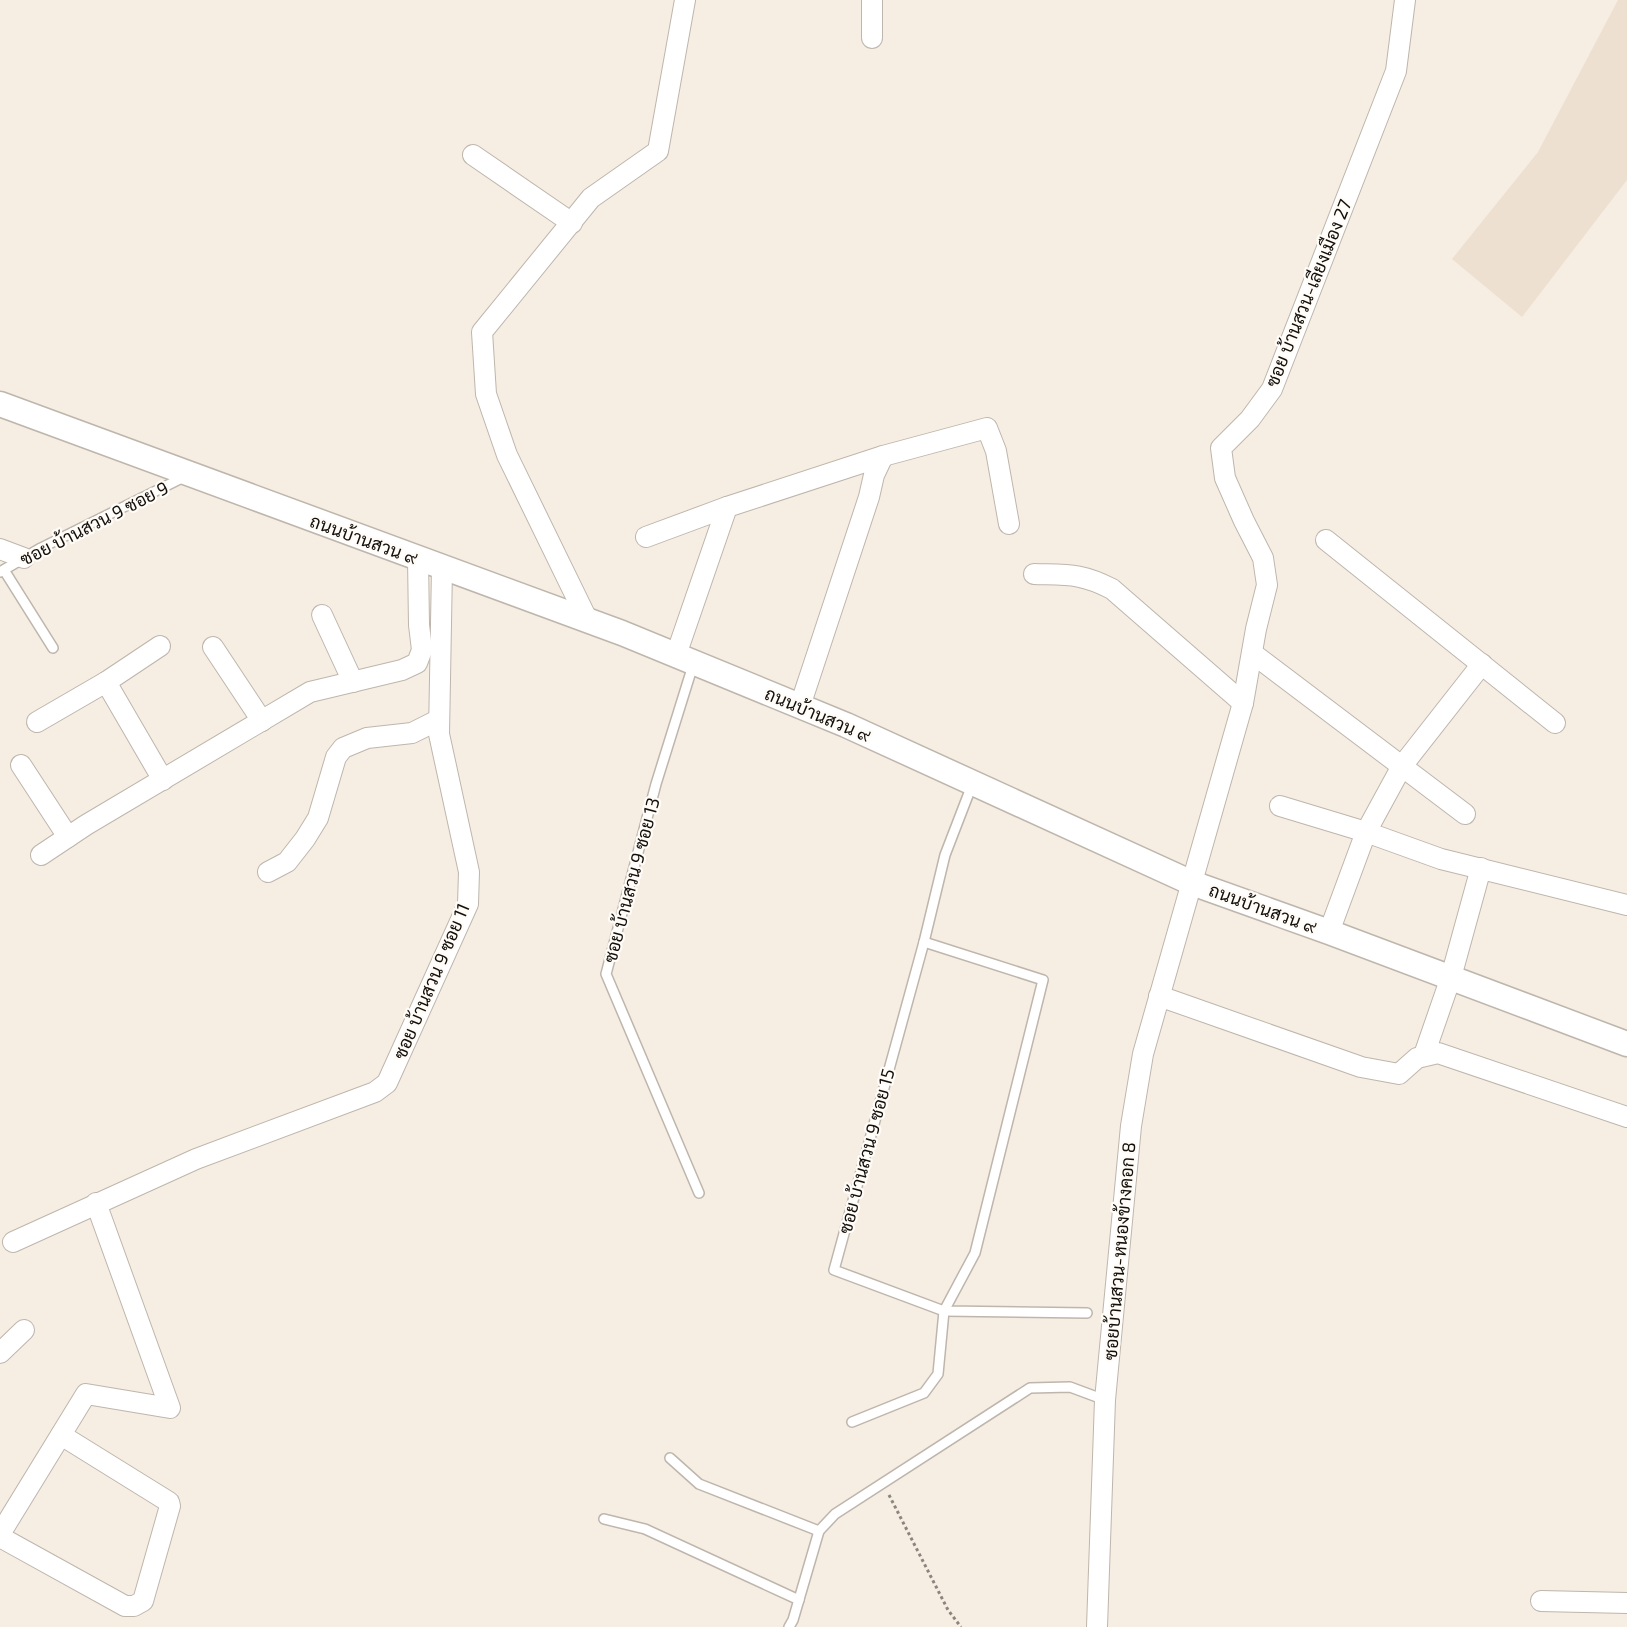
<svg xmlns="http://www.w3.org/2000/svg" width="1627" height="1627" font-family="'Exo 2',Sarabun,sans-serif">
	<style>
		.built { fill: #eee0d0 }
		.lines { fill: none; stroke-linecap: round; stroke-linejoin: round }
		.service-casing { stroke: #beb6ac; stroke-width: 12 }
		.minor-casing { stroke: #beb6ac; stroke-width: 22 }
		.tertiary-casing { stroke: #beb6ac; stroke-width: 27 }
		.path { stroke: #8b857d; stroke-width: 3; stroke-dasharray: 3 3; stroke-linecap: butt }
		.service { stroke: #fff; stroke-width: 9 }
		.minor { stroke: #fff; stroke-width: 20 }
		.tertiary { stroke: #fff; stroke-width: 24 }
		.labels { text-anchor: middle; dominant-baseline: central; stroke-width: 4.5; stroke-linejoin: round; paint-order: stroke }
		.street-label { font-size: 18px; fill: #120f0b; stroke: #fffbf7 }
	</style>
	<rect width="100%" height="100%" fill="#f6ede3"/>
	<polygon class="built" points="1618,0 1627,0 1627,180 1522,317 1452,259 1538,152"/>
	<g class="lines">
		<g class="service-casing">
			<g id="service">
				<polyline points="4,570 53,648"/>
				<polyline points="0,572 41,548 184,477"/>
				<polyline points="694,662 656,784 606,974 699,1193"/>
				<polyline points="972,785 945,855 924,942 834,1270 944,1311 1087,1313"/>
				<polyline points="852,1422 924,1393 938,1374 944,1311 975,1253 1043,980 924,942"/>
				<polyline points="670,1458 699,1484 819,1531"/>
				<polyline points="604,1519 645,1529 799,1600"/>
				<polyline points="789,1627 793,1620 819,1531 835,1514 1030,1388 1070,1387 1105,1400"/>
			</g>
		</g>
		<g class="minor-casing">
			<g id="minor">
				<polyline points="872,0 872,38"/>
				<polyline points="473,155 572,223"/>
				<polyline points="883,456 987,428 996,451 1009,524"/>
				<polyline points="646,537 727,507 883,456 874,475 869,497 800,706"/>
				<polyline points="1326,540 1555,723"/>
				<polyline points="0,549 24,558"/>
				<path d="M 1034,574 C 1068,575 1081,573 1112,589 L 1243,703"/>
				<polyline points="322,615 353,682"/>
				<polyline points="588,621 507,455 486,394 482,332 591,198 658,151 685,0"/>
				<polyline points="213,647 262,721"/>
				<polyline points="1252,653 1465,814"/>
				<polyline points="676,655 727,507"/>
				<polyline points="106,682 163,780"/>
				<polyline points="37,722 106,682 160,646"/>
				<polyline points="21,765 68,837"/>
				<polyline points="1280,806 1366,832 1441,859 1627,905"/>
				<polyline points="41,855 86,825 310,692 402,670 417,663 422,650 419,625 418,559"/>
				<polyline points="268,872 287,862 305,839 318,818 336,757 343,748 367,738 412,733 438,720"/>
				<polyline points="1329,932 1366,832 1402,766 1482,664"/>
				<polyline points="1159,996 1361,1067 1399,1074 1417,1058 1438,1053 1627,1117"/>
				<polyline points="1424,1055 1451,977 1481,868"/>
				<polyline points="13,1242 196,1159 375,1092 387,1083 468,904 469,872 439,734 442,568"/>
				<polyline points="0,1353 24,1330"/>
				<polyline points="0,1534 86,1394 170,1408 96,1203"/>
				<polyline points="0,1537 125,1606 134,1606 143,1601 170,1506 169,1502 61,1435"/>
				<polyline points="1541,1601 1627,1603"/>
				<polyline points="1097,1627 1105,1400 1131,1126 1143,1054 1243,703 1256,629 1267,585 1263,558 1244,521 1225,478 1221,448 1250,419 1272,389 1396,71 1405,0"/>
			</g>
		</g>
		<g class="tertiary-casing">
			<polyline id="tertiary" points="0,404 622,633 846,725 1192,883 1329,932 1627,1044"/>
		</g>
		<polyline class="path" points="889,1495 948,1610 961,1627"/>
		<use href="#service" class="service"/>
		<use href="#minor" class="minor"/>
		<use href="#tertiary" class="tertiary"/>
	</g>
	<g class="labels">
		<g class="street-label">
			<text transform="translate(1308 293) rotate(-68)">ซอย บ้านสวน-เลียงเมือง 27</text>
			<text transform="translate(94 523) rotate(-27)">ซอย บ้านสวน 9 ซอย 9</text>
			<text transform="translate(364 539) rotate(20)">ถนนบ้านสวน ๙</text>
			<text transform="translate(818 714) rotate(23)">ถนนบ้านสวน ๙</text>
			<text transform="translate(631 880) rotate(-75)">ซอย บ้านสวน 9 ซอย 13</text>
			<text transform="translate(1263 908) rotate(20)">ถนนบ้านสวน ๙</text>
			<text transform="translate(431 981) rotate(-67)">ซอย บ้านสวน 9 ซอย 11</text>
			<text transform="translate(866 1151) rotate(-75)">ซอย บ้านสวน 9 ซอย 15</text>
			<text transform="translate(1119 1251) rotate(-85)">ซอยบ้านสวน-หนองข้างคอก 8</text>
		</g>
	</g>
</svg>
